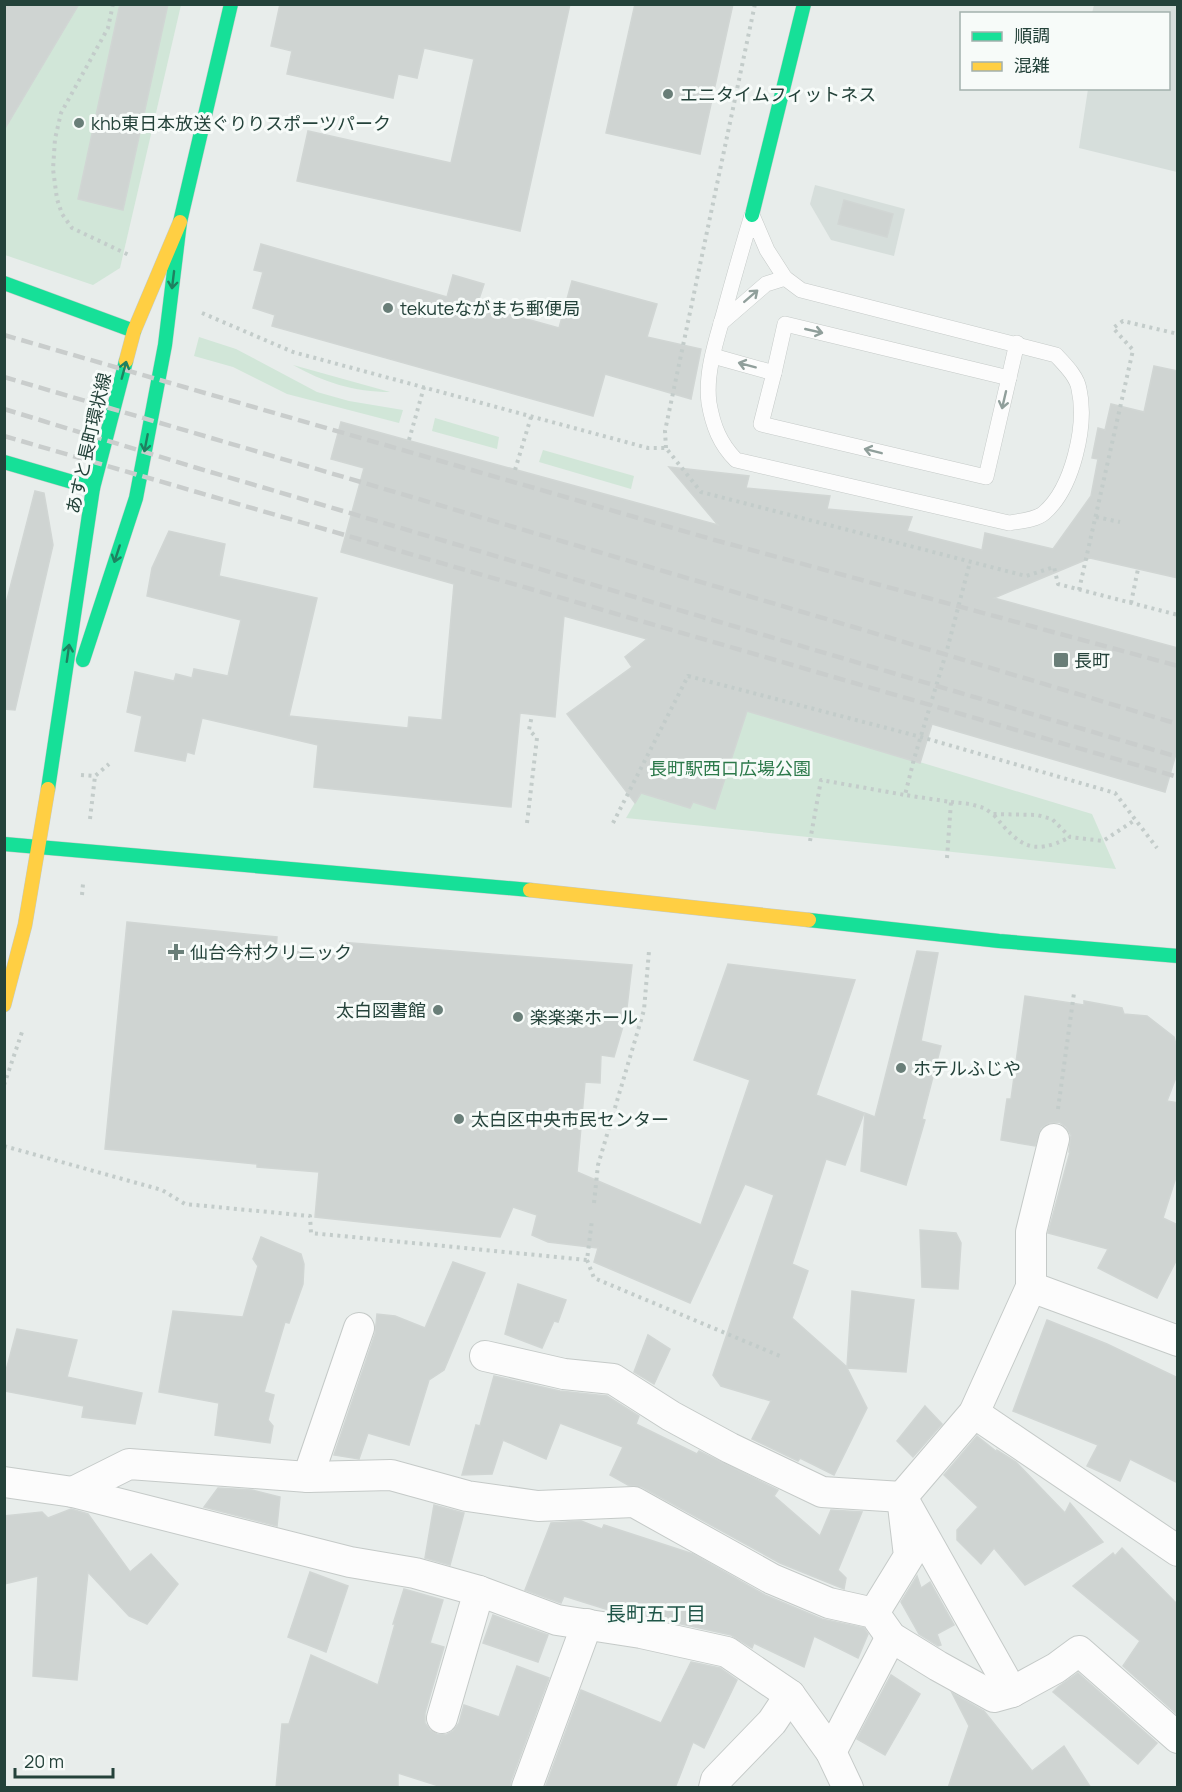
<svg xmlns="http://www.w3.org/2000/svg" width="1182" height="1792" font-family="Manrope,'Noto Sans JP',sans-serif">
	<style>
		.built { fill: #d6dedb }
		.green { fill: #d1e6d8 }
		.building { fill: #cfd4d2; stroke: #d1d6d4; stroke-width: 1.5 }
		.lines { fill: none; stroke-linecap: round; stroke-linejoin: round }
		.lane-casing { stroke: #c5cac8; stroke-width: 16 }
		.street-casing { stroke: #c5cac8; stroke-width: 32 }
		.fast-casing { stroke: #c3cbc8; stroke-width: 15 }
		.slow-casing { stroke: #c3cbc8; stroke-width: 15 }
		.path { stroke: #c3ccca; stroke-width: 4; stroke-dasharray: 3 4.5; stroke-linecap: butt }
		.lane { stroke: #fcfcfc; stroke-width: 15 }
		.street { stroke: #fcfcfc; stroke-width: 30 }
		.fast { stroke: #16e098; stroke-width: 14 }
		.slow { stroke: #ffcf43; stroke-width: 14 }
		.rail { stroke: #c9cdcc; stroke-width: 4.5; stroke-dasharray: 12 6; stroke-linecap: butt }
		.oneway { stroke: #1e8160 }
		.oneway2 { stroke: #909f9b }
		.poi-dot { fill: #697e78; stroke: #f7fbf9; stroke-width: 2 }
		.labels { text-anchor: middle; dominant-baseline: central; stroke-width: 6; stroke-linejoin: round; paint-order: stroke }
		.poi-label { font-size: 18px; fill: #24423a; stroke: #f7fbf9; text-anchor: start }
		.street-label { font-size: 18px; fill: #24423a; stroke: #f7fbf9 }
		.park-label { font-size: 18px; fill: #2d7a4b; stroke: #f7fbf9 }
		.neighbourhood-label { font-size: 20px; fill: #1f5548; stroke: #f7fbf9 }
	</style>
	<rect width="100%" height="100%" fill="#e8edeb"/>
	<g class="built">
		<polygon points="1094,5 1177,5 1177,172 1079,148 1088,89 1168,88 1168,14 1092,13"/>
		<polygon points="815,185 905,209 894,256 831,240 810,204"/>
	</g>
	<g class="green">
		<polygon points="5,5 181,5 120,268 93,285 5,255"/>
		<polygon points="199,337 236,349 317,392 349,401 403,410 399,423 287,394 233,367 194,356"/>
		<path d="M 293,365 L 390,392 C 354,392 323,382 293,365 Z"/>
		<polygon points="435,418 499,437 497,449 432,431"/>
		<polygon points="543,450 634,476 631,489 539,462"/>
		<polygon points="714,700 1092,814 1116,869 626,818 675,734"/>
	</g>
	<g class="building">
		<polygon points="4,4 79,4 4,130"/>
		<polygon points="120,4 168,4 123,210 78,199"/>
		<polygon points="280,4 570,4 520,231 297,181 308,131 451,163 474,59 424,48 417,78 398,74 393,98 287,74 292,51 271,46"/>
		<polygon points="635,4 733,4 700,154 606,133"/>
		<polygon points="844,200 893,214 887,237 838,224"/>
		<polygon points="261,244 447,297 453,275 484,284 477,305 559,328 572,281 657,304 647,337 701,349 691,399 605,374 593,416 272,326 275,315 253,308 263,272 254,270"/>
		<polygon points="1154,366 1178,371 1178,578 1090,558 994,598 1178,648 1178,747 1165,792 932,724 920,763 747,711 715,809 693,802 690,808 641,793 635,803 567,714 632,667 625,657 647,639 564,616 555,717 520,713 511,807 314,787 318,745 202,718 194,754 187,752 185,761 135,751 142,716 127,712 135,672 174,681 176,674 192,678 194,669 228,676 241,620 147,596 152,568 169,531 225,544 219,576 317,598 289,716 408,728 409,717 442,720 454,584 341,552 364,468 331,459 341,422 718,525 669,467 749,476 746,488 830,496 827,509 912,517 907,531 982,550 985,533 1053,549 1091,496 1098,459 1092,458 1098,428 1105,430 1111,404 1144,412"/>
		<polygon points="35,491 44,493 53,545 15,710 4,709 4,611"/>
		<polygon points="127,922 277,937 276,950 339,955 340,942 632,965 626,1016 614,1057 601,1055 600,1083 585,1082 577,1172 701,1225 750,1080 694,1060 728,964 855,980 816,1095 864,1113 845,1165 826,1159 792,1264 808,1271 792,1318 847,1367 852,1291 914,1300 906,1372 847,1368 867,1408 834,1475 800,1458 798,1461 752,1439 771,1401 721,1386 713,1375 774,1195 745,1184 690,1303 594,1262 598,1248 548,1242 532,1235 537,1215 513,1207 500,1237 315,1217 319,1172 257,1167 257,1164 105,1149"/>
		<polygon points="917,951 938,953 921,1041 941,1046 922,1119 925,1120 906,1185 861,1171 865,1113 875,1117"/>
		<polygon points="1025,996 1084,1005 1084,1001 1122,1008 1124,1014 1147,1016 1174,1037 1178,1051 1178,1072 1167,1101 1178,1103 1178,1171 1163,1218 1178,1225 1178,1257 1157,1298 1098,1268 1108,1249 1048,1233 1070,1152 1069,1152 1071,1135 1066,1127 1059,1122 1049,1123 1041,1128 1035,1146 1001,1140 1007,1099 1011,1099"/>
		<polygon points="920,1230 956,1233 961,1243 958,1289 922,1287"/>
		<polygon points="261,1237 301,1254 304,1264 303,1284 289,1323 285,1322 264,1392 274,1395 268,1420 273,1426 270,1443 215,1435 219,1403 159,1392 173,1311 243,1317 258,1266 253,1259"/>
		<polygon points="453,1262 485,1273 444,1370 429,1380 409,1445 368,1433 359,1459 334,1455 375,1334 377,1314 395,1316 425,1328"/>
		<polygon points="518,1284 566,1300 558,1322 554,1321 542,1348 505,1334"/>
		<polygon points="1047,1320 1107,1344 1178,1378 1178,1483 1130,1459 1120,1481 1087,1466 1098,1445 1013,1411"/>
		<polygon points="17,1329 77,1340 67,1377 142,1393 135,1424 82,1417 84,1406 4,1391 4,1378"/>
		<polygon points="648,1335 670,1349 654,1384 634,1372"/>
		<polygon points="494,1376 560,1391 607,1396 639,1416 636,1424 697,1454 699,1451 778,1490 774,1496 820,1536 831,1510 862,1512 838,1570 846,1578 844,1589 780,1563 642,1487 628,1485 610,1475 623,1447 560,1423 546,1459 503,1440 492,1474 462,1475 476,1425 480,1426"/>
		<polygon points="925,1406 942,1424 913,1457 897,1441"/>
		<polygon points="977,1436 997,1452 997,1450 1016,1462 1065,1513 1070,1503 1103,1542 1025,1585 994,1548 981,1564 957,1540 957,1530 978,1507 944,1475"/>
		<polygon points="218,1488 252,1490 280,1497 277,1526 204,1507"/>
		<polygon points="434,1505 464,1513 450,1565 425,1558"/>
		<polygon points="71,1509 88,1514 130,1572 151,1554 178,1584 147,1624 129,1616 88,1572 77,1680 33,1676 38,1576 4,1584 4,1516 42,1512 48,1518"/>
		<polygon points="581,1521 602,1529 604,1525 693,1554 765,1595 822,1619 864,1628 868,1634 858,1658 814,1636 804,1667 754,1643 752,1648 731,1635 645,1616 612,1611 564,1596 561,1603 525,1590 551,1523"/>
		<polygon points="1122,1548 1178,1605 1178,1715 1123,1666 1140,1641 1073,1586 1113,1553 1115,1556"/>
		<polygon points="310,1572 348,1586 326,1652 288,1637"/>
		<polygon points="917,1576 921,1588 930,1582 954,1625 937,1634 941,1645 938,1646 919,1634 901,1602"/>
		<polygon points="404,1589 443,1600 430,1643 444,1647 425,1713 425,1723 430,1730 437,1734 446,1735 453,1731 459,1723 464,1705 499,1717 517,1666 549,1678 511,1781 510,1788 445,1788 398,1773 398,1788 276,1788 282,1724 289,1724 311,1655 378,1685 395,1624 393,1624"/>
		<polygon points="493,1615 548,1635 538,1662 483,1643"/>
		<polygon points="691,1662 720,1668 737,1680 704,1748 693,1742 675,1788 545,1788 581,1690 661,1723"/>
		<polygon points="1078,1673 1157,1743 1138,1764 1053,1692 1058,1687"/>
		<polygon points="891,1675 920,1694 885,1755 857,1739"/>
		<polygon points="952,1693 984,1711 1032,1771 1064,1746 1091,1788 948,1788 969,1726"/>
	</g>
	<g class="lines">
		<g class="lane-casing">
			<g id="lane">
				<path d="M 752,215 L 767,250 L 785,278 L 801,290 L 1056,355 C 1064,364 1077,376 1079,389 C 1087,425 1073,488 1044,513 C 1036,520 1020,521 1009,523 L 736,460 C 720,444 713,426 709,403 C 705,374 716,341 724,313 C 733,280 742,248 752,215 Z"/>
				<polyline points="721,323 766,284 785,278"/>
				<polyline points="713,356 774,373 761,424 986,477 1017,343"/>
				<polyline points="774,373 785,324 1009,378"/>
			</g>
		</g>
		<g class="street-casing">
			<g id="street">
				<polyline points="1031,1287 1178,1341"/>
				<polyline points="485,1356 564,1374 613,1379 671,1416 730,1448 822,1492 902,1497 1012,1692 1056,1668 1079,1651 1178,1738"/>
				<polyline points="974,1413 1178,1551"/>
				<polyline points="308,1477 359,1328"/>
				<polyline points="4,1482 73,1492 350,1562 415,1573 479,1591 557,1620 641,1633 727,1652 790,1695 831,1752 848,1788"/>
				<polyline points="73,1492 129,1464 308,1477 391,1475 467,1496 538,1506 634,1502 772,1579 829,1603 874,1613 891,1637 938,1666 994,1697 1012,1692"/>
				<polyline points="874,1613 909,1556 902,1497 974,1413 1031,1287 1031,1232 1054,1139"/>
				<polyline points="442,1718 479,1591"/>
				<polyline points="831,1752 891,1637"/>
				<polyline points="527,1787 587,1624"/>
				<polyline points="714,1788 716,1780 772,1722 790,1695"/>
			</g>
		</g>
		<g class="fast-casing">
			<g id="fast">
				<polyline points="752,215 804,4"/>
				<polyline points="4,283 134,331"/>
				<polyline points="4,462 93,488"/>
				<polyline points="83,660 136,498 165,345 180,222 231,4"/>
				<polyline points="48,789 93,488 126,361"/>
				<polyline points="4,844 530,890"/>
				<polyline points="809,920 999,941 1178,956"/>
			</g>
		</g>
		<g class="slow-casing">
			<g id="slow">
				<polyline points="126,361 134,331 180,222"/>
				<polyline points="530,890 809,920"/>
				<polyline points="4,1005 25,925 48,789"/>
			</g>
		</g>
		<g class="path">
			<polyline points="113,4 108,28 61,113 55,139 53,169 57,199 62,214 72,228 129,255"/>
			<polyline points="202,313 293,352 648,448 666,448 701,492 1026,576 1054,567 1058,584 1178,615"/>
			<polyline points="409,440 424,387"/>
			<polyline points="666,448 665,431 755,4"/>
			<polyline points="515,470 531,417"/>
			<polyline points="1096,517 1120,522"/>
			<polyline points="1079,590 1133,350 1113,328 1123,321 1178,334"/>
			<polyline points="1131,603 1138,569"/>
			<polyline points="81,775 95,776 109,764"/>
			<polyline points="951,802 970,804 984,808 993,814 1037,815 1052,819 1070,837 1103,841 1135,820"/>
			<path d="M 994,815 C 1019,845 1031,857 1070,837"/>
			<polyline points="90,819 95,776"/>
			<polyline points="527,823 537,738 529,730 532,715"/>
			<polyline points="613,823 688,676 921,737 1115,793 1157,848"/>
			<polyline points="810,841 821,780 905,795"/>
			<polyline points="947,858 951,802 905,795 914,759 947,650 970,562"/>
			<polyline points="82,895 83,884"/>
			<polyline points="4,1085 22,1032"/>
			<polyline points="1058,1109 1074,993"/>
			<polyline points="4,1146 162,1190 185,1204 310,1216 311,1233 587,1260 592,1220"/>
			<polyline points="594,1203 598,1165 644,1010 649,951"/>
			<polyline points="587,1260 594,1278 780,1356"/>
		</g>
		<use href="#lane" class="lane"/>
		<use href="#street" class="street"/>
		<use href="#fast" class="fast"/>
		<use href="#slow" class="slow"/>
		<g class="rail">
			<polyline points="4,335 711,539 1178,666"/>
			<polyline points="4,377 857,628 1178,724"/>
			<polyline points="4,409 197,468 1178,757"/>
			<polyline points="4,436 1178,777"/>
		</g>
	</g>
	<defs><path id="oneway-shaft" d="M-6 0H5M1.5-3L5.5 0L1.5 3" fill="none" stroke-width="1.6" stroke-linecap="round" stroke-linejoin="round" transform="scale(1.5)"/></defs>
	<g class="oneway">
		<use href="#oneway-shaft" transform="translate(173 280) rotate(97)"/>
		<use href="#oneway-shaft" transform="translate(124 370) rotate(-75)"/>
		<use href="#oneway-shaft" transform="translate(146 443) rotate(101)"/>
		<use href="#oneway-shaft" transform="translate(117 554) rotate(108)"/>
		<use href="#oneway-shaft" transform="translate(68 653) rotate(-82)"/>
	</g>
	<g class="oneway2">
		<use href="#oneway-shaft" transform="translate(751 296) rotate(-41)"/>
		<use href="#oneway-shaft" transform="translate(814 331) rotate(13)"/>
		<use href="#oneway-shaft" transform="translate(747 365) rotate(-165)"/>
		<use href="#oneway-shaft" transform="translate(1004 400) rotate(103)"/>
		<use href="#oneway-shaft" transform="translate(873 451) rotate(-166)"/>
	</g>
	<g class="poi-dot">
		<circle cx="668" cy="94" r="6"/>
		<circle cx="79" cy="123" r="6"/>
		<circle cx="388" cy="308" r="6"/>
		<rect x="1053" y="652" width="16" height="16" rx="3"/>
		<path d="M173 943h6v6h6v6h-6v6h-6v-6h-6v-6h6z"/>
		<circle cx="438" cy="1010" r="6"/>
		<circle cx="518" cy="1017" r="6"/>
		<circle cx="901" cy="1068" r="6"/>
		<circle cx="459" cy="1119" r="6"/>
	</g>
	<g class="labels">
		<g class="poi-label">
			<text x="680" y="94">エニタイムフィットネス</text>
			<text x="91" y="123">khb東日本放送ぐりりスポーツパーク</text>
			<text x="400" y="308">tekuteながまち郵便局</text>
			<text x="1074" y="660">長町</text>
			<text x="190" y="952">仙台今村クリニック</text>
			<text x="426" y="1010" text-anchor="end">太白図書館</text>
			<text x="530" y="1017">楽楽楽ホール</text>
			<text x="913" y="1068">ホテルふじや</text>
			<text x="471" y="1119">太白区中央市民センター</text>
		</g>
		<g class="street-label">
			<text transform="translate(88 443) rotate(-77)">あすと長町環状線</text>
		</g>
		<g class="park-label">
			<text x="730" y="768">長町駅西口広場公園</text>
		</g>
		<g class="neighbourhood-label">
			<text x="656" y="1613">長町五丁目</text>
		</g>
	</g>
	<rect width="1182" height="1792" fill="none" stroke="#24423a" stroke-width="12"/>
	<rect x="960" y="12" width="210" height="78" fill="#f7fbf9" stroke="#a3b1ad" stroke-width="1.5"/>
	<rect x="972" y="32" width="30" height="9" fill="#16e098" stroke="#a3b1ad" stroke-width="1.5"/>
	<text x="1014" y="42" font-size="18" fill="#24423a">順調</text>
	<rect x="972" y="62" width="30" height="9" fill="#ffcf43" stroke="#a3b1ad" stroke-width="1.5"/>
	<text x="1014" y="72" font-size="18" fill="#24423a">混雑</text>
	<path d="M15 1768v9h98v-9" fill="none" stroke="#24423a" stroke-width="3"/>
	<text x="24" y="1768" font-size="18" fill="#24423a" stroke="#f7fbf9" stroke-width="4.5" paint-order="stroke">20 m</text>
</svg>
